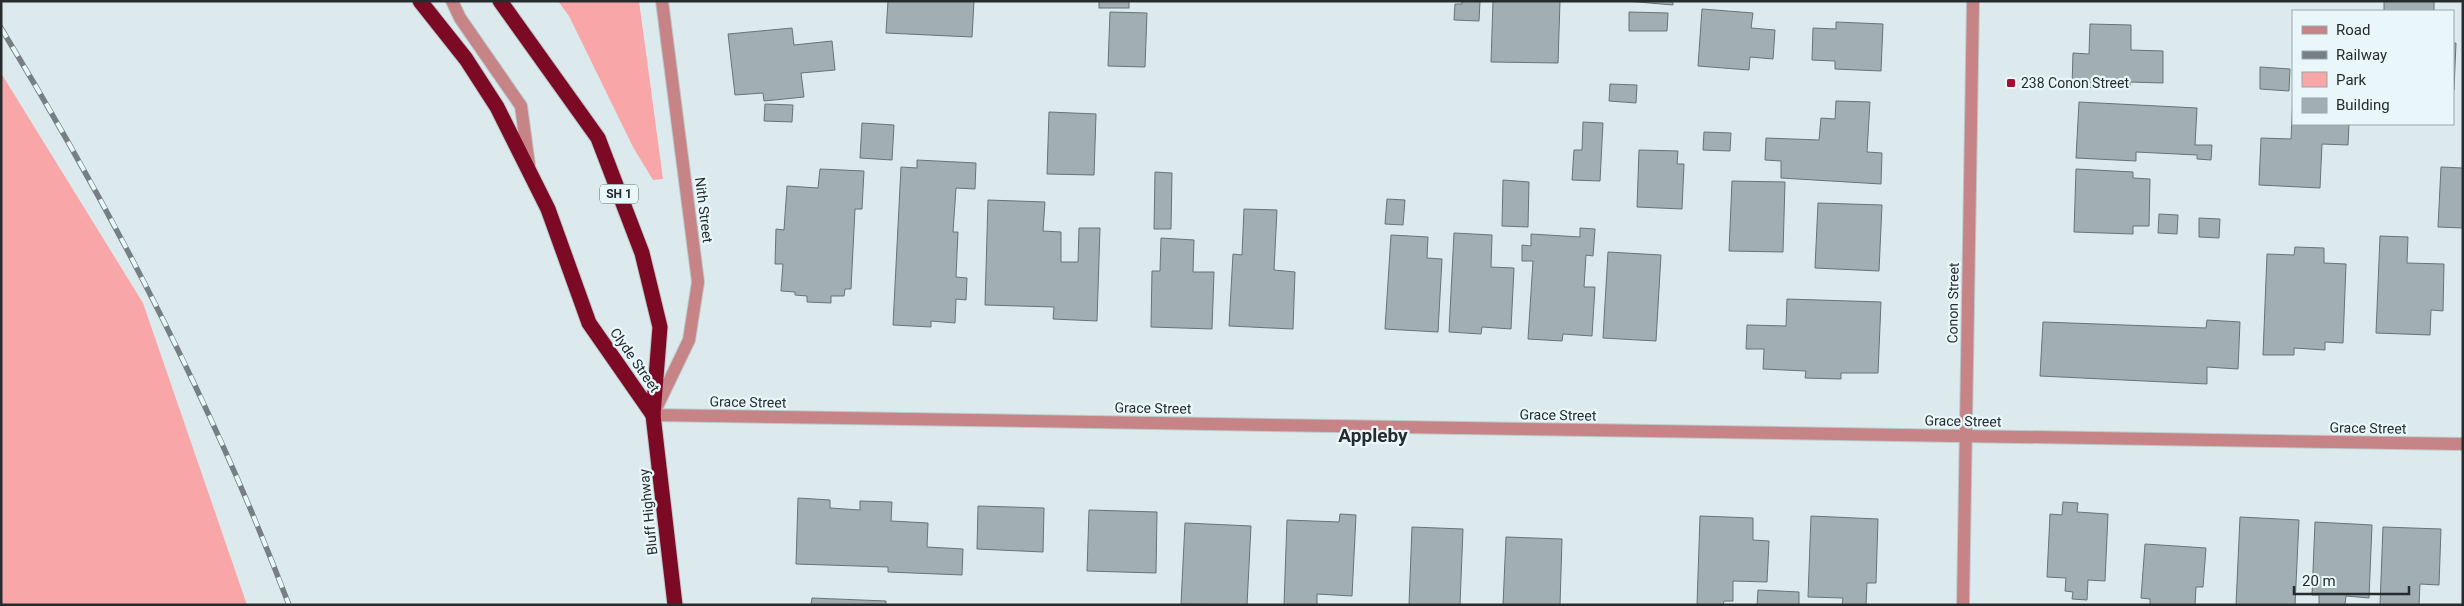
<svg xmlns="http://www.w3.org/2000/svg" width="2464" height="606" font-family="Roboto,sans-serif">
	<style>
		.green { fill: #f9a6a9 }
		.building { fill: #a1aeb2; stroke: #677377 }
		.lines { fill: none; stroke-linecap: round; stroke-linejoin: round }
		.street-casing { stroke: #bbc8cb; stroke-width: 14 }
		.highway-casing { stroke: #bbc8cb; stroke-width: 17 }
		.street { stroke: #c68486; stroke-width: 12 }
		.highway { stroke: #7d0a24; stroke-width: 15 }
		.rail-casing { stroke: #768082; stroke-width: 5.5 }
		.rail { stroke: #e9f7fb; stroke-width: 4; stroke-dasharray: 11; stroke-linecap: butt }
		.poi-dot { fill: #a60b32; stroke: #e9f7fb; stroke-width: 2 }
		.labels { text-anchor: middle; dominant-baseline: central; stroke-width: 4.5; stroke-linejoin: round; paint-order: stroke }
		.shield { fill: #e9f7fb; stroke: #60696b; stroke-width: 1 }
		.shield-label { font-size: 12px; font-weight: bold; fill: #262c2d }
		.poi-label { font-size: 14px; fill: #262c2d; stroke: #e9f7fb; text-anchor: start }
		.street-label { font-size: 14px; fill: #262c2d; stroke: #e9f7fb }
		.district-label { font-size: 19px; font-weight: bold; fill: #262c2d; stroke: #e9f7fb }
	</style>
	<rect width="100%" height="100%" fill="#dceaee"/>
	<g class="green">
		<polygon points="558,1 639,1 663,179 653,180 633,147 569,16"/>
		<polygon points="1,73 143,303 247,605 1,605"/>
	</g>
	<g class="building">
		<polygon points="888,1 974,1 972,37 886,33"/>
		<rect x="1099" y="1" width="30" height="7"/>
		<polygon points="1462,1 1480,1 1479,21 1454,20 1455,4 1462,4"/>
		<polygon points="1493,1 1560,1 1558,63 1491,62"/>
		<polygon points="1626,1 1673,1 1673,5"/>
		<rect x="2384" y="1" width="50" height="10"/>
		<polygon points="1702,9 1753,13 1751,28 1775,30 1773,59 1750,57 1749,70 1698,66"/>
		<polygon points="1110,12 1147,13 1145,67 1108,66"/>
		<polygon points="1629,12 1668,13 1667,31 1629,31"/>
		<polygon points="1836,22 1883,24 1881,71 1835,69 1835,61 1812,60 1813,28 1836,29"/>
		<polygon points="2090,24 2131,25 2131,50 2163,51 2163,83 2130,82 2130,88 2072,87 2073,53 2089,54"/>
		<polygon points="792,28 794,45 832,41 835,70 801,73 804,97 764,101 763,93 735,95 728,34"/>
		<polygon points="2453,43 2456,43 2454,90 2453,89"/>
		<polygon points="2260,67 2290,69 2289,91 2260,89"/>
		<polygon points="1610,84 1637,85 1636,103 1609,101"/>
		<polygon points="2293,96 2293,124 2349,124 2348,145 2322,144 2320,188 2259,185 2261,138 2291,139"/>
		<polygon points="1836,101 1870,102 1867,152 1882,153 1881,184 1781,178 1781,161 1765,160 1766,138 1819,140 1821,118 1835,119"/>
		<polygon points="2079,102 2197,108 2195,145 2212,145 2211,160 2197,159 2197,155 2136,152 2136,161 2076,158"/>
		<polygon points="765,104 793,105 792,122 764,121"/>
		<polygon points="1049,112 1096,114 1094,175 1047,174"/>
		<polygon points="1583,122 1603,123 1600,181 1572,180 1574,150 1582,150"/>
		<polygon points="862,123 894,125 892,160 860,158"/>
		<polygon points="1704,132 1731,133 1730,151 1703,150"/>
		<polygon points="1639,150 1678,151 1677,164 1684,164 1682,209 1637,207"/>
		<polygon points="917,160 976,163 975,189 956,188 953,232 958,232 956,277 967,278 966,300 956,299 955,323 931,321 931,327 893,325 901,167 917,168"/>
		<polygon points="2441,167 2463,168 2463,228 2438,227"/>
		<polygon points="820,169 864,171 862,209 855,209 851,289 845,289 844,296 831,296 831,303 807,302 807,296 795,295 795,292 781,291 783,264 775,264 776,229 784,230 787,186 818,188"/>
		<polygon points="2076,169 2133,172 2133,178 2150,179 2149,226 2133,226 2133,234 2074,232"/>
		<polygon points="1155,172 1172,173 1171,229 1154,229"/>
		<polygon points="1503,180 1529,182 1528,227 1502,226"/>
		<polygon points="1732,181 1785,182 1783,252 1729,251"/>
		<polygon points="1387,199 1405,200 1403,225 1385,224"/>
		<polygon points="988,200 1045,202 1043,231 1061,232 1061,262 1078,262 1079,228 1100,228 1097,321 1053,319 1054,307 985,305"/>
		<polygon points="1818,203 1882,205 1879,271 1815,268"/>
		<polygon points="1244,209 1277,210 1274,270 1295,272 1293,329 1229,326 1233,254 1242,255"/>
		<polygon points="2159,214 2178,215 2177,234 2158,233"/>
		<polygon points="2199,218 2220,219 2219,238 2199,237"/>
		<polygon points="1580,228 1595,229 1593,256 1586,255 1584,287 1595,287 1592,336 1563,334 1562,341 1528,339 1533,261 1522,261 1522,245 1531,246 1531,234 1580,237"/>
		<polygon points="1454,233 1492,235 1491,267 1514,268 1511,329 1482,327 1481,334 1449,332"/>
		<polygon points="1391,235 1428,237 1427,258 1442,259 1438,332 1385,329"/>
		<polygon points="2380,236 2408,237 2407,263 2444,264 2443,311 2431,310 2430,335 2376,333"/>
		<polygon points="1161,238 1194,240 1193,272 1214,272 1212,329 1151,327 1152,271 1160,271"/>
		<polygon points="2295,247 2324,248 2324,263 2346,264 2343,343 2325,342 2325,350 2294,348 2294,355 2263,355 2267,254 2294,255"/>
		<polygon points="1608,252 1661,255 1656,341 1603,338"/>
		<polygon points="1787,299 1881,302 1878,373 1841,373 1841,379 1805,378 1806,371 1763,369 1764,349 1746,349 1747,325 1786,326"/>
		<polygon points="2207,320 2240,322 2238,369 2207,367 2207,384 2040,376 2043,322 2206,328"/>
		<polygon points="798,498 830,500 830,508 860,510 860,501 892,502 891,521 928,523 927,547 963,549 962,575 888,572 888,567 796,564"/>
		<polygon points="2063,502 2078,503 2077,512 2108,514 2105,581 2088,580 2087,600 2072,599 2073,592 2065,591 2066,578 2047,577 2050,514 2062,515"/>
		<polygon points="978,506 1044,508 1043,552 977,549"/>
		<polygon points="1089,510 1157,512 1156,573 1087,571"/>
		<polygon points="1340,514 1356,515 1352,596 1317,594 1317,605 1284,605 1287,520 1339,522"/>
		<polygon points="1700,516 1753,518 1753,540 1769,541 1767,582 1733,581 1733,601 1724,601 1723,605 1697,605"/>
		<polygon points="1811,516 1878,519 1876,583 1867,583 1866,605 1842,605 1843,598 1808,597"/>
		<polygon points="2240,517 2299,520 2295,605 2236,605"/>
		<polygon points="2315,522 2372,525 2369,598 2346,596 2345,605 2319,605 2319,595 2312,595"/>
		<polygon points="1185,523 1251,526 1247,605 1181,604"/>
		<polygon points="1412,527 1463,529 1460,605 1409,605"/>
		<polygon points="2383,527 2441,529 2439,585 2420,584 2419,605 2380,605"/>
		<polygon points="1506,537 1562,539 1560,605 1503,605"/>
		<polygon points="2145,544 2206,548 2203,587 2196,587 2195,605 2150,605 2150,599 2141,598"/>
		<polygon points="1758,590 1799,592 1799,605 1757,605"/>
		<polygon points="812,598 886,601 886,605 811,605"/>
	</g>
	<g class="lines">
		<g class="street-casing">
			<g id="street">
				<polyline points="452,1 460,18 521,106 529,165"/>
				<polyline points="662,1 698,282 689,340 653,415 2463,444"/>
				<polyline points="1963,605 1973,1"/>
			</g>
		</g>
		<g class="highway-casing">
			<g id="highway">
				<polyline points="420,1 466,59 497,107 548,209 589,323 653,415"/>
				<polyline points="500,1 598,138 642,253 660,327 653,415 675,605"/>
			</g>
		</g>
		<use href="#street" class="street"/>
		<use href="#highway" class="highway"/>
		<g class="rail-casing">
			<path id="rail" d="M 1,28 C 113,212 212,403 289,605"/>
		</g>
		<use href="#rail" class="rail"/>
	</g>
	<rect class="poi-dot" x="2006" y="78" width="10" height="10" rx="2.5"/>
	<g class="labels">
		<rect class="shield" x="600" y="184.5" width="38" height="19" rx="4"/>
		<g class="shield-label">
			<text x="619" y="194">SH 1</text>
		</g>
		<g class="poi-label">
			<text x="2021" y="83">238 Conon Street</text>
		</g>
		<g class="street-label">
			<text transform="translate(704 210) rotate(83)">Nith Street</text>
			<text transform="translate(1953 303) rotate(-89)">Conon Street</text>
			<text transform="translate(635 360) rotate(55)">Clyde Street</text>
			<text transform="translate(748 402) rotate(1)">Grace Street</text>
			<text transform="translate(1153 408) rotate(1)">Grace Street</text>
			<text transform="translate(1558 415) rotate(1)">Grace Street</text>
			<text transform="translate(1963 421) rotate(1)">Grace Street</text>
			<text transform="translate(2368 428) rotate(1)">Grace Street</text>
			<text transform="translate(648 512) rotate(-96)">Bluff Highway</text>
		</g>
		<g class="district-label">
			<text x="1373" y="435">Appleby</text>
		</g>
	</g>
	<rect width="2464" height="606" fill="none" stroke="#262c2d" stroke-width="5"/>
	<rect x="2292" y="10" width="162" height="115" fill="#e9f7fb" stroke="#9ba6a9"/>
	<rect x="2302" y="26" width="25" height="8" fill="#c68486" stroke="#9ba6a9"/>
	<text x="2336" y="35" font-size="15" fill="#262c2d">Road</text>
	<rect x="2302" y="51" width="25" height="8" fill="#768082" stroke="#9ba6a9"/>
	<text x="2336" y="60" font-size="15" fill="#262c2d">Railway</text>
	<rect x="2302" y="72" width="25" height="15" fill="#f9a6a9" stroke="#9ba6a9"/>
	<text x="2336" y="85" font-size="15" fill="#262c2d">Park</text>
	<rect x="2302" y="98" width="25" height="15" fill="#a1aeb2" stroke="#9ba6a9"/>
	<text x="2336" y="110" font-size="15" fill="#262c2d">Building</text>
	<path d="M2294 586v8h115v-8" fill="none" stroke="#262c2d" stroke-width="2.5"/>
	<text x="2302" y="586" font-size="15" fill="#262c2d" stroke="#e9f7fb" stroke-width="4" paint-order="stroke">20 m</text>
</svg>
